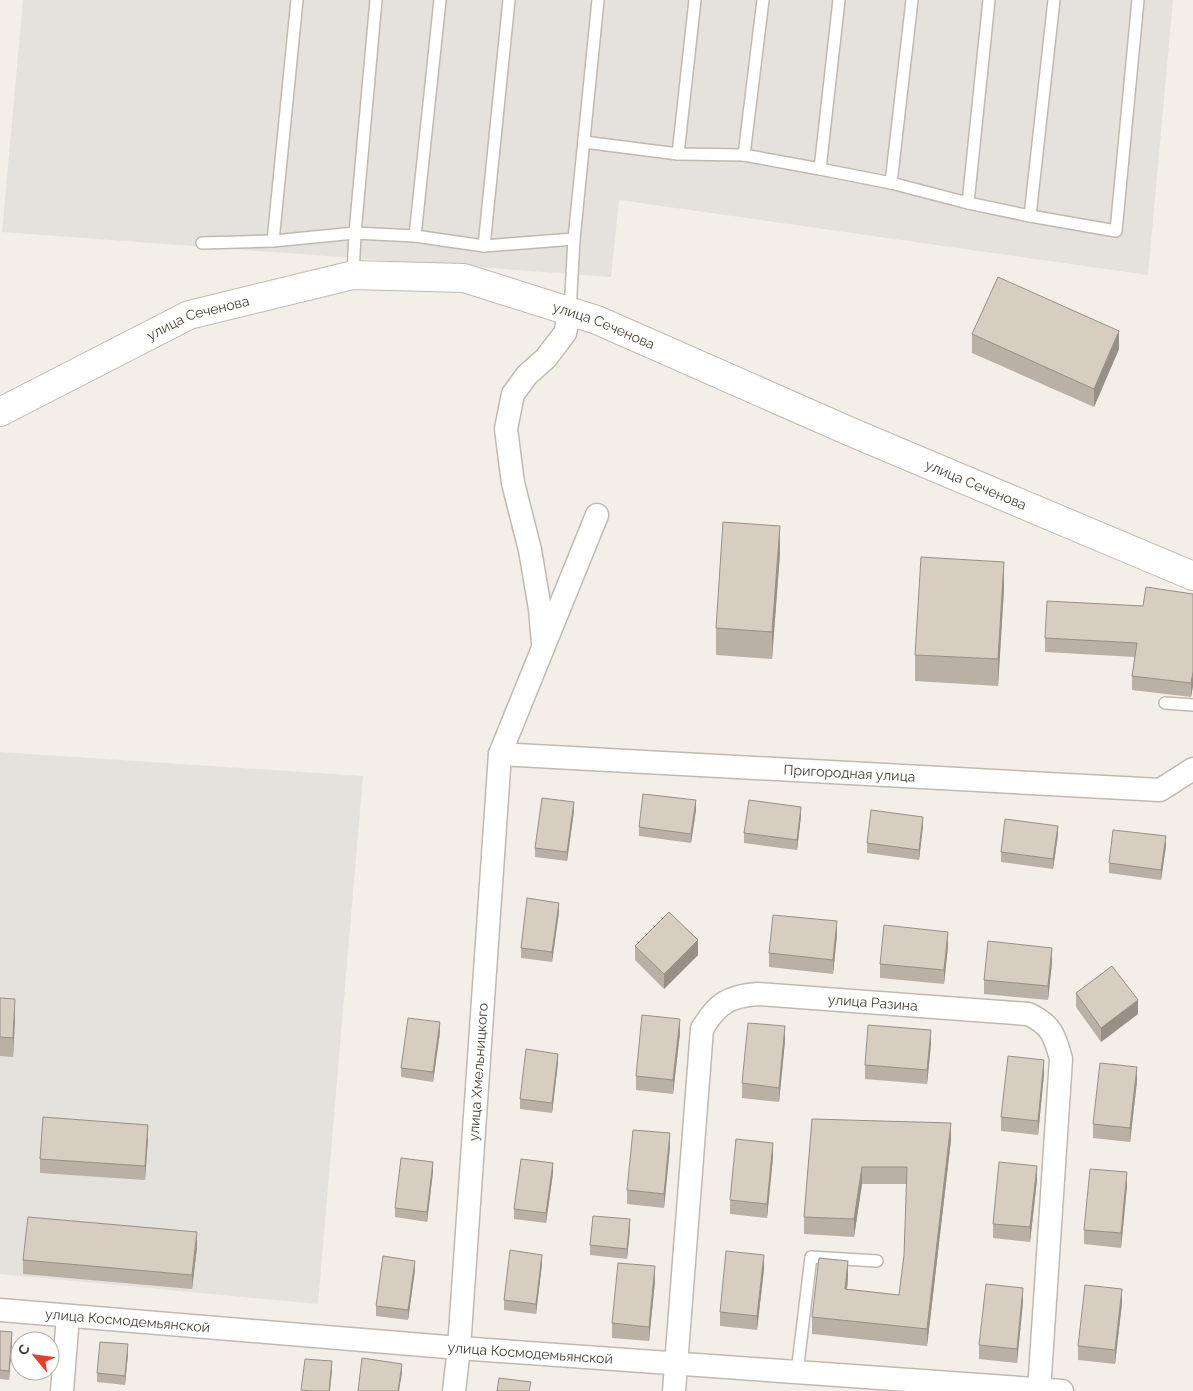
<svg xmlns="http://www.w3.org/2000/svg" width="1193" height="1391" font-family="Raleway,sans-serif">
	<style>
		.industrial { fill: #e5e1dd }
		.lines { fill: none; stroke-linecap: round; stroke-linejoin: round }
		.service-casing { stroke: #c1b9ae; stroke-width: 14 }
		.minor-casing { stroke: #c1b9ae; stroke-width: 25 }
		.tertiary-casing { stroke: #c1b9ae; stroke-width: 30 }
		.service { stroke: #fff; stroke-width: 11 }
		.minor { stroke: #fff; stroke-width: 22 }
		.tertiary { stroke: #fff; stroke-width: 28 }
		.wall { fill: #b9b0a6 }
		.shaded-wall { fill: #969087 }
		.building { fill: #d7cdc1; stroke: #969087 }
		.labels { text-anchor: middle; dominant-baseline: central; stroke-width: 5; stroke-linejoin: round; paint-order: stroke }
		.street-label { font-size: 14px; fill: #463f37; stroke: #fff }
	</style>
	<rect width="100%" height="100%" fill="#f3efe8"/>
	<g class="industrial">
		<polygon points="23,0 1173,0 1148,275 619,200 611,277 2,232"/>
		<polygon points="0,752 363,776 318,1304 0,1274"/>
	</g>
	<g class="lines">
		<g class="service-casing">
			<g id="service">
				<polyline points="584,142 678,154 695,0"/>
				<polyline points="678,154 744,155 763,0"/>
				<polyline points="744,155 820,169 839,0"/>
				<polyline points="820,169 891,183 912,0"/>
				<polyline points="891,183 968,203 989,0"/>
				<polyline points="968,203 1030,216 1054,0"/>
				<polyline points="1030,216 1116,231 1138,0"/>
				<polyline points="415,236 484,246 509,0"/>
				<polyline points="273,241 355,233 376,0"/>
				<polyline points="202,243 273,241 297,0"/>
				<polyline points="484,246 574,239 598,0"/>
				<polyline points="353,275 355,233 415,236 440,0"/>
				<polyline points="570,311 574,239"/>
				<polyline points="1165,703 1193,705"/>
				<polyline points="797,1372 811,1257 877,1261"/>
			</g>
		</g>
		<g class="minor-casing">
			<g id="minor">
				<polyline points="543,643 540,609 530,550 513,483 506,429 513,394 527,375 546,358 565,333 570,311"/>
				<path id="s1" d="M 500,754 L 1160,790 L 1193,769"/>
				<path id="s2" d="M 0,1310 L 459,1348 L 1062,1391"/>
				<polyline points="62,1391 68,1316"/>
				<path id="s3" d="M 454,1391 L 459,1348 L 500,754 L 597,515"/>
				<path id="s4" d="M 674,1391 L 702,1029 C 717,1004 728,996 758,994 L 1028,1014 C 1051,1024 1055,1036 1061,1059 L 1039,1391"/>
			</g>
		</g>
		<g class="tertiary-casing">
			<g id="tertiary">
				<path id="s5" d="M 0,412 L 189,315 L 353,275 L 464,278 L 597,320 L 851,432 L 1193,576"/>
			</g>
		</g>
		<use href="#service" class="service"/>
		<use href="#minor" class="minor"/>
		<use href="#tertiary" class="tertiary"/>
	</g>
	<g class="wall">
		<polygon points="972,334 1119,349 1094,407 972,353"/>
		<polygon points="780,553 772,659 716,655 716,628"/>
		<polygon points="1004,589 998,686 915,681 915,655"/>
		<polygon points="1193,594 1193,686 1191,697 1132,690 1132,676 1135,657 1045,652 1045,638 1143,606"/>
		<polygon points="696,810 691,843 639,836 639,827"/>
		<polygon points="574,811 567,861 535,857 535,848"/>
		<polygon points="801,816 797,850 744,843 744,833"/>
		<polygon points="923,826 919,860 867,853 867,843"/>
		<polygon points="1058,835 1053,869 1001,862 1001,852"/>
		<polygon points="1166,846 1161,880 1109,873 1109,863"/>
		<polygon points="559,912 552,962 521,958 521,948"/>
		<polygon points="837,935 833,974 769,967 769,953"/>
		<polygon points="635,946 698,955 664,989 635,960"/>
		<polygon points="948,946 944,984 880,978 880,964"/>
		<polygon points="1052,962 1048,1000 984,994 984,980"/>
		<polygon points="1076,993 1138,1014 1101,1042 1076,1007"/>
		<polygon points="0,998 15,1018 13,1057 0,1056"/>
		<polygon points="440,1032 433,1082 401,1077 401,1068"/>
		<polygon points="680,1033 673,1094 636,1090 636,1076"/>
		<polygon points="785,1041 779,1102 742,1098 742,1083"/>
		<polygon points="931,1044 927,1084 865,1079 865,1065"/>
		<polygon points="558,1063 552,1113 520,1109 520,1099"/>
		<polygon points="1044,1074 1038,1135 1001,1131 1001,1117"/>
		<polygon points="1137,1081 1130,1142 1093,1138 1093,1124"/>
		<polygon points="812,1119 951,1140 927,1346 812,1334 812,1317 848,1278 847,1289 899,1295 904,1255 907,1184 862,1184 854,1237 804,1234 804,1217"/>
		<polygon points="148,1139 145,1180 40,1173 40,1159"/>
		<polygon points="670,1147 664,1208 627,1204 627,1190"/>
		<polygon points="773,1157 767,1218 730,1214 730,1200"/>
		<polygon points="433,1172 427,1222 395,1217 395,1208"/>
		<polygon points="553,1173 546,1223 514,1219 514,1209"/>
		<polygon points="1037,1180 1030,1242 993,1238 993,1224"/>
		<polygon points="1127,1186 1121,1248 1084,1244 1084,1230"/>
		<polygon points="630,1229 627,1259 590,1255 590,1245"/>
		<polygon points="197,1247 192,1289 23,1274 23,1260"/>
		<polygon points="542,1264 536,1314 504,1310 504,1300"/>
		<polygon points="764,1269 757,1330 720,1326 720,1312"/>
		<polygon points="415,1270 408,1320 376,1316 376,1306"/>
		<polygon points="655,1281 649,1341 612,1338 612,1323"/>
		<polygon points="1023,1302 1017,1363 979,1359 979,1345"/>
		<polygon points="1122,1303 1115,1364 1078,1360 1078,1346"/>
		<polygon points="0,1331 12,1342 9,1380 0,1379"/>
		<polygon points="128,1354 125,1385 97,1382 97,1373"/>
	</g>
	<g class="shaded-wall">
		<polygon points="1119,331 1119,349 1094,407 1094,389"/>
		<polygon points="780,526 780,553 772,659 772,632"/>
		<polygon points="1004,562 1004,589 998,686 998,659"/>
		<polygon points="1193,672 1193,686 1191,697 1191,683"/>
		<polygon points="696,800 696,810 691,843 691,834"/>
		<polygon points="574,802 574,811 567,861 567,852"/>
		<polygon points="801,807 801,816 797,850 797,840"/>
		<polygon points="923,817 923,826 919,860 919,850"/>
		<polygon points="1058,826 1058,835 1053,869 1053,859"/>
		<polygon points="1166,836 1166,846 1161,880 1161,870"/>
		<polygon points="559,903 559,912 552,962 552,952"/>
		<polygon points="837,921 837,935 833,974 833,960"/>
		<polygon points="948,932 948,946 944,984 944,970"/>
		<polygon points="698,940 698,955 664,989 664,974"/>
		<polygon points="1052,948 1052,962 1048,1000 1048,986"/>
		<polygon points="15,999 15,1018 13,1057 13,1038"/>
		<polygon points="1138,1000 1138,1014 1101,1042 1101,1028"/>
		<polygon points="680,1019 680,1033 673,1094 673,1080"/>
		<polygon points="440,1022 440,1032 433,1082 433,1072"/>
		<polygon points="785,1026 785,1041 779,1102 779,1088"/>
		<polygon points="931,1030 931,1044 927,1084 927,1070"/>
		<polygon points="558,1054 558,1063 552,1113 552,1103"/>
		<polygon points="1044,1060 1044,1074 1038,1135 1038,1121"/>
		<polygon points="1137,1067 1137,1081 1130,1142 1130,1128"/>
		<polygon points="951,1123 951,1140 927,1346 927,1329"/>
		<polygon points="148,1125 148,1139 145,1180 145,1166"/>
		<polygon points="670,1133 670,1147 664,1208 664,1194"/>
		<polygon points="773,1143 773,1157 767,1218 767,1204"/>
		<polygon points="433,1162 433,1172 427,1222 427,1212"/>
		<polygon points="553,1163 553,1173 546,1223 546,1213"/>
		<polygon points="1037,1166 1037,1180 1030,1242 1030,1227"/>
		<polygon points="862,1167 862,1184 854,1237 854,1219"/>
		<polygon points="1127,1172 1127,1186 1121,1248 1121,1233"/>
		<polygon points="630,1219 630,1229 627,1259 627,1249"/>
		<polygon points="197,1232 197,1247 192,1289 192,1275"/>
		<polygon points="542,1255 542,1264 536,1314 536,1304"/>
		<polygon points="764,1255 764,1269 757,1330 757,1316"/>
		<polygon points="415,1261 415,1270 408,1320 408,1310"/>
		<polygon points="848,1261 848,1278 845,1306 845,1289"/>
		<polygon points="655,1266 655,1281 649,1341 649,1327"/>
		<polygon points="1023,1288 1023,1302 1017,1363 1017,1349"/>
		<polygon points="1122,1289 1122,1303 1115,1364 1115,1350"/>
		<polygon points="12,1332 12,1342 9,1380 9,1371"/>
		<polygon points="128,1344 128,1354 125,1385 125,1376"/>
		<polygon points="332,1361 332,1371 330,1391 329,1391"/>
		<polygon points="402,1364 402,1373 399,1391 398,1391"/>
	</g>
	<g class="building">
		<polygon points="998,277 1119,331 1094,389 972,334"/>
		<polygon points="723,522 780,526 772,632 716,628"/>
		<polygon points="921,557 1004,562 998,659 915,655"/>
		<polygon points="1146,587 1193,594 1193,672 1191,683 1132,676 1137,643 1045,638 1047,601 1143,606"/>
		<polygon points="643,794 696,800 691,834 639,827"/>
		<polygon points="542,798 574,802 567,852 535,848"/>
		<polygon points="749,800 801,807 797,840 744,833"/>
		<polygon points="871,810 923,817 919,850 867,843"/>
		<polygon points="1005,819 1058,826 1053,859 1001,852"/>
		<polygon points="1113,830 1166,836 1161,870 1109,863"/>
		<polygon points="527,898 559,903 552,952 521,948"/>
		<polygon points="669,912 698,940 664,974 635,946"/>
		<polygon points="773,915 837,921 833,960 769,953"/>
		<polygon points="884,925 948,932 944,970 880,964"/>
		<polygon points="988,941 1052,948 1048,986 984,980"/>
		<polygon points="1112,966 1138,1000 1101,1028 1076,993"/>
		<polygon points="0,998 15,999 13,1038 0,1037"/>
		<polygon points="642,1015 680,1019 673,1080 636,1076"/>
		<polygon points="408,1018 440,1022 433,1072 401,1068"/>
		<polygon points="748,1023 785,1026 779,1088 742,1083"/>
		<polygon points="868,1025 931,1030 927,1070 865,1065"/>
		<polygon points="526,1049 558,1054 552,1103 520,1099"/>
		<polygon points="1008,1056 1044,1060 1038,1121 1001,1117"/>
		<polygon points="1100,1063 1137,1067 1130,1128 1093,1124"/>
		<polygon points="43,1117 148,1125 145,1166 40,1159"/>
		<polygon points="812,1119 951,1123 927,1329 812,1317 819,1258 848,1261 845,1289 899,1295 904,1255 907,1167 862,1167 854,1219 804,1217"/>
		<polygon points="633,1130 670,1133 664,1194 627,1190"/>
		<polygon points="736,1139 773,1143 767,1204 730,1200"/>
		<polygon points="401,1158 433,1162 427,1212 395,1208"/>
		<polygon points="521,1159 553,1163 546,1213 514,1209"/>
		<polygon points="999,1162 1037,1166 1030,1227 993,1224"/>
		<polygon points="1090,1169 1127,1172 1121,1233 1084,1230"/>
		<polygon points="593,1216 630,1219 627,1249 590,1245"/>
		<polygon points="28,1217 197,1232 192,1275 23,1260"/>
		<polygon points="510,1250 542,1255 536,1304 504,1300"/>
		<polygon points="726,1251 764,1255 757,1316 720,1312"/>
		<polygon points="383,1256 415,1261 408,1310 376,1306"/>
		<polygon points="618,1263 655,1266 649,1327 612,1323"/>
		<polygon points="986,1284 1023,1288 1017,1349 979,1345"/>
		<polygon points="1085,1285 1122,1289 1115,1350 1078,1346"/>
		<polygon points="0,1331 12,1332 9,1371 0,1370"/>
		<polygon points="100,1342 128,1344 125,1376 97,1373"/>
		<polygon points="362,1358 402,1364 398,1391 358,1391"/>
		<polygon points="305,1359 332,1361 329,1391 312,1391 301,1390"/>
		<polygon points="499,1378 531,1382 529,1391 497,1391"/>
	</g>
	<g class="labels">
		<g class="street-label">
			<text stroke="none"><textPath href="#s5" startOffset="220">улица Сеченова</textPath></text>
			<text stroke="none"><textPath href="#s5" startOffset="640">улица Сеченова</textPath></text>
			<text stroke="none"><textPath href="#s5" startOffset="1045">улица Сеченова</textPath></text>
			<text stroke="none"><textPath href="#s1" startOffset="350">Пригородная улица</textPath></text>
			<text stroke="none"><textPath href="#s4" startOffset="548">улица Разина</textPath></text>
			<text stroke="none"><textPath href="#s3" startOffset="320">улица Хмельницкого</textPath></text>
			<text stroke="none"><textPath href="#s2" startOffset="128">улица Космодемьянской</textPath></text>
			<text stroke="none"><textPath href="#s2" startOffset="532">улица Космодемьянской</textPath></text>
		</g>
	</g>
	<g transform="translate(35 1356) rotate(299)"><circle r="24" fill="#ffffff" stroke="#b5b2af"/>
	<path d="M0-4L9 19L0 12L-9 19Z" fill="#ec3b26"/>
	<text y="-8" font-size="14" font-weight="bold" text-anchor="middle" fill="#463f37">С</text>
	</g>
</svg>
